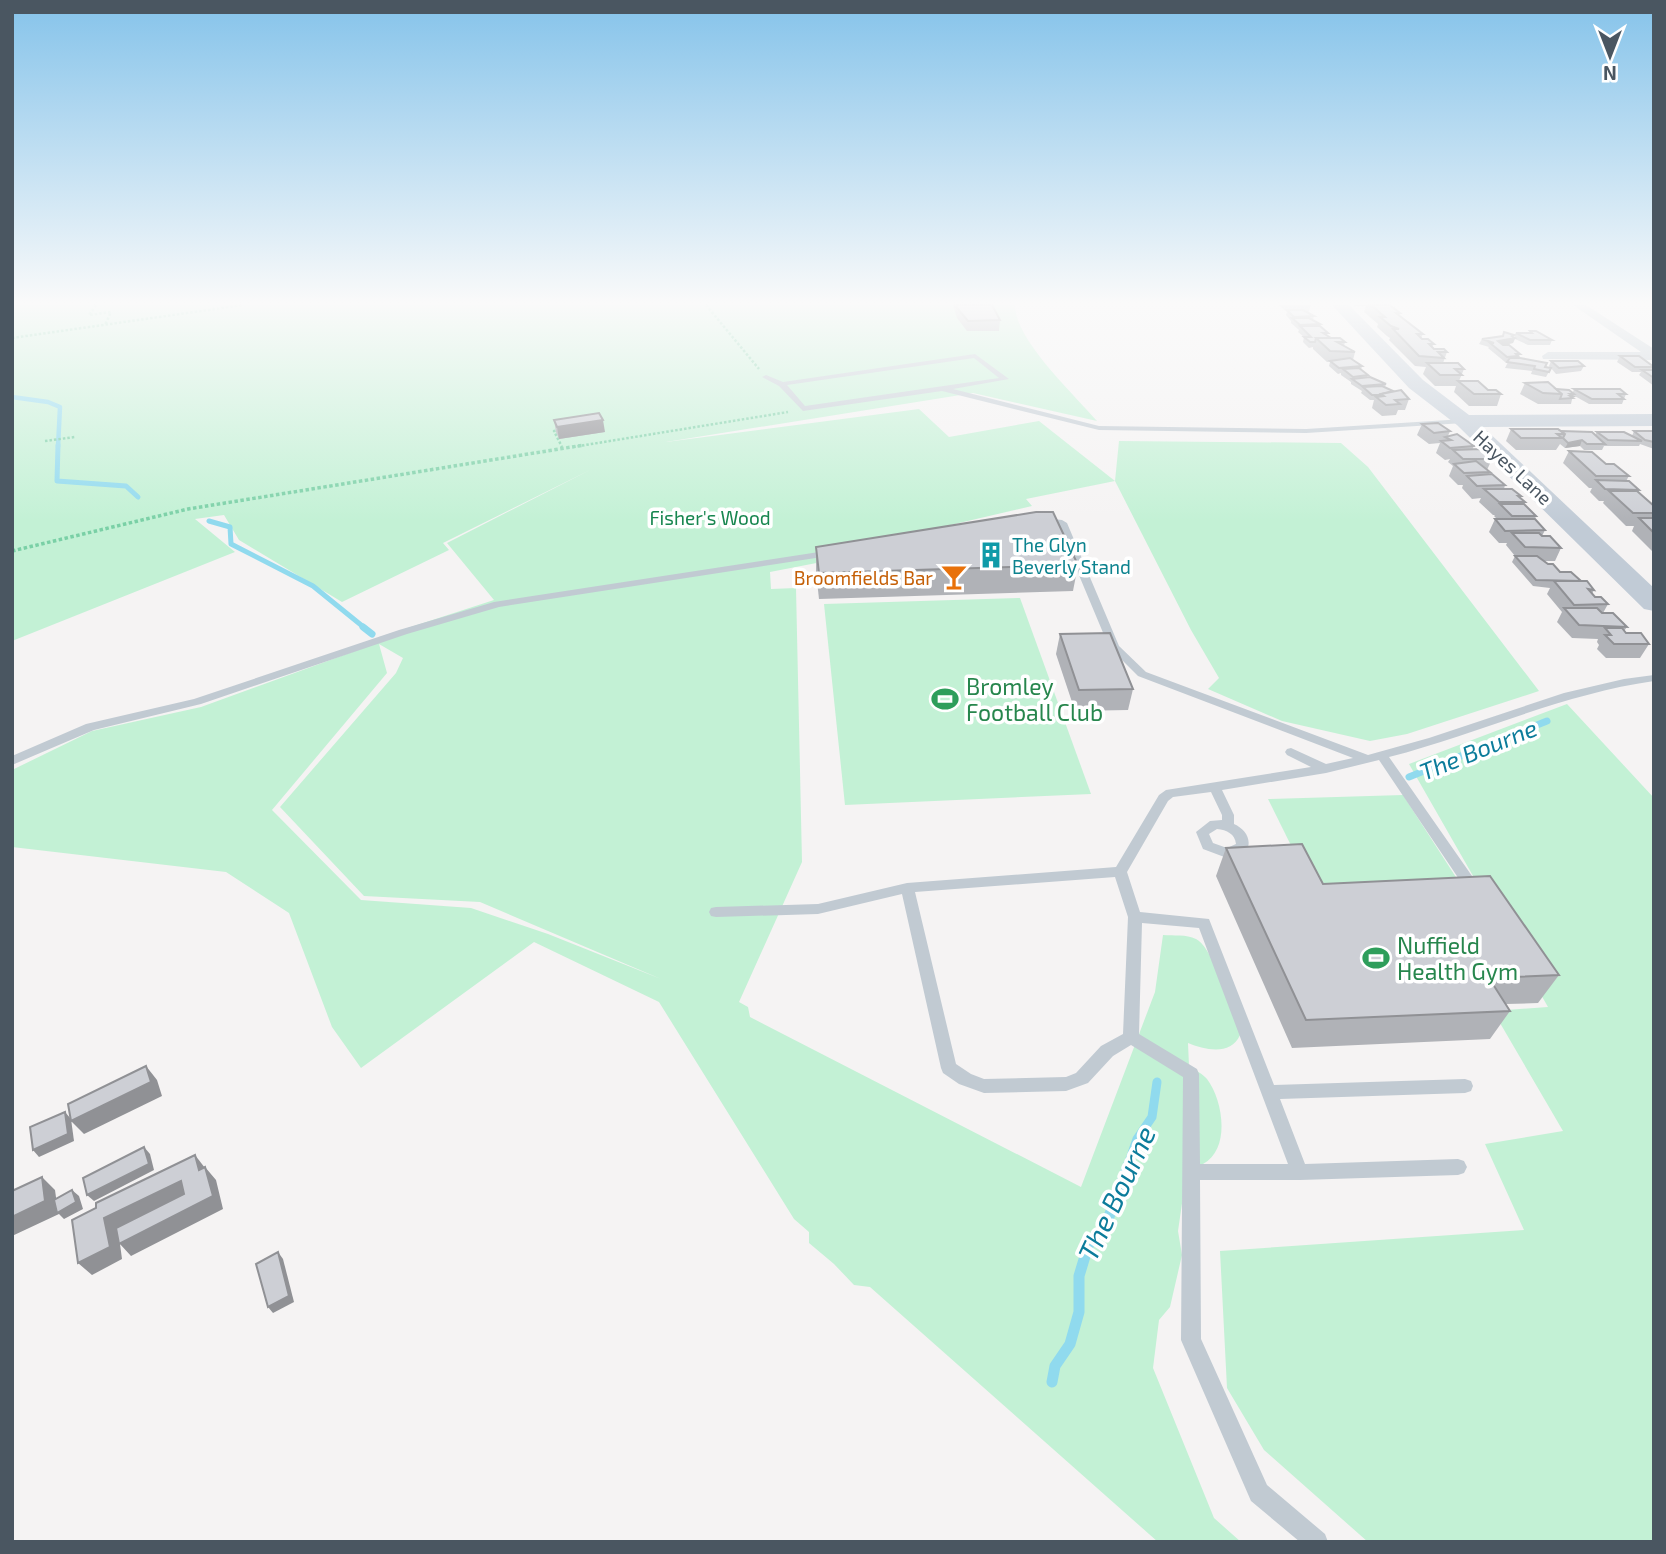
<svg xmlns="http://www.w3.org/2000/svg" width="1666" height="1554" font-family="'Exo 2',sans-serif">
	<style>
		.green { fill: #c3f1d5; fill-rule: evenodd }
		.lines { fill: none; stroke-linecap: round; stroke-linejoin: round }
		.stream-far4 { stroke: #90daee; stroke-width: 4.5 }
		.stream-far3 { stroke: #90daee; stroke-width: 5 }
		.stream-far2 { stroke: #90daee; stroke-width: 7 }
		.stream-far1 { stroke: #90daee; stroke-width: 9 }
		.stream { stroke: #90daee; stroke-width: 11 }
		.path-far1 { stroke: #7ad0a6; stroke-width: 2.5; stroke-dasharray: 2.5 2; stroke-linecap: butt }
		.path { stroke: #7ad0a6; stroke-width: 3.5; stroke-dasharray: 3.5 2.5; stroke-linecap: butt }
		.lane { fill: #c1cad2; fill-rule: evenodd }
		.street { fill: #c1cad2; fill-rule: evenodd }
		.secondary { fill: #c1cbd6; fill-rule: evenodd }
		.wall { fill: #b0b2b7 }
		.shaded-wall { fill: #909195 }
		.building { fill: #cdcfd5; stroke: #909195; stroke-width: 2 }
		.labels { text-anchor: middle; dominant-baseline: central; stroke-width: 7; stroke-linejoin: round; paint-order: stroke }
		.far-street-label { font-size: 19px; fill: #4a5661; stroke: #fff }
		.far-park-label { font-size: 19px; fill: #17864f; stroke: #fff }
		.far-culture-label { font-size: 19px; fill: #0d838f; stroke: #fff; text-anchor: start }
		.far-food-label { font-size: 19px; fill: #c56008; stroke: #fff; text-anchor: end }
		.leisure-label { font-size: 23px; fill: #27864d; stroke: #fff; text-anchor: start }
		.water-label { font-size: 24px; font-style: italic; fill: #0c7c9b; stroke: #fff }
		.near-water-label { font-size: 28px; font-style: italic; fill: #0c7c9b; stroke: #fff }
	</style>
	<rect width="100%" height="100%" fill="#f5f3f3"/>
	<g class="green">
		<path d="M 12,305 L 1015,305 C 1015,340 1074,394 1097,421 L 973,393 L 666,442 L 919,409 L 949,437 L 1039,421 L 1115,481 L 1119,441 L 1341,443 L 1368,467 L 1539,691 L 1407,734 L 1370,741 L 1282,721 L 1208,689 L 1219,678 L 1191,630 L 1115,481 L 1026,499 L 1032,506 L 882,541 L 894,548 L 770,572 L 771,589 L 796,588 L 802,862 L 739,1002 L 748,1007 L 750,1017 L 1081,1187 L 1155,992 L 1163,935 C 1174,936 1186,934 1196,939 C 1214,948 1234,1015 1240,1035 C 1231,1056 1205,1050 1188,1043 L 1189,1066 C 1195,1070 1203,1074 1207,1079 C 1223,1100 1231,1149 1203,1164 C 1198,1166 1192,1167 1187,1169 L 1178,1231 L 1182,1255 L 1170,1307 L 1159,1320 L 1153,1368 L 1214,1518 L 1241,1542 L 1158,1542 L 870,1287 L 854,1285 L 834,1264 L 809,1243 L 809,1232 L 794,1219 L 659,1002 L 534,942 L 361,1068 L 332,1027 L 289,913 L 226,872 L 12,847 L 12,770 L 92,731 L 201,707 L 377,643 L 380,637 L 494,600 L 447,543 L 590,470 L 443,543 L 449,550 L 342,602 L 239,540 L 224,515 L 195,519 L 235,552 L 12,641 ZM 379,644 L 403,658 L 396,673 L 280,807 L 364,896 L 480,902 L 661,979 L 548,934 L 471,908 L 361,900 L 272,810 L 387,673 Z"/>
		<polygon points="1020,598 1091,794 845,805 824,604"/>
		<polygon points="1567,704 1654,798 1654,1542 1368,1542 1264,1450 1227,1388 1220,1251 1524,1230 1485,1144 1563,1131 1493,1011 1548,1007 1409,764"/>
		<polygon points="1403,795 1470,899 1320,904 1268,799"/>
	</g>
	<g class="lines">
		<polyline class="stream-far4" points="12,397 48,402 60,407 58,447"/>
		<g class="stream-far3">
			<polyline points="58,445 57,481 126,486 138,497"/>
			<polyline points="209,521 230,527 231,544 313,586 366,629"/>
		</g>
		<g class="stream-far2">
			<polyline points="363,627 372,634"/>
			<polyline points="1409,777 1547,721"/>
		</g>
		<polyline class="stream-far1" points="1128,1165 1137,1139 1152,1117 1157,1082"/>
		<polyline class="stream" points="1052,1382 1055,1366 1070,1344 1079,1312 1079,1276 1089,1243 1105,1227 1129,1164"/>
		<g class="path-far1">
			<polyline points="96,305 89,315 111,312 105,325"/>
			<polyline points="706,305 759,369"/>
			<polyline points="12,338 243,305"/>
			<polyline points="560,430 554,431 562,447"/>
			<polyline points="45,441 75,437"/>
			<polyline points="573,447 788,412"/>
		</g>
		<polyline class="path" points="12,551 188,509 584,445"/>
		<g class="lane">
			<path d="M 975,354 L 1009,379 L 953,389 L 1099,426 L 1306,429 L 1464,419 L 1468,421 L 1464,423 L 1306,433 L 1099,430 L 942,391 L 803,411 L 779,386 L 762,377 L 766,375 L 783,382 ZM 974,358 L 999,378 L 805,406 L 787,385 Z"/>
			<path d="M 1044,518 L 1062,520 L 1067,523 L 1119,646 L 1146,672 L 1368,755 L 1429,738 L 1564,693 L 1624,679 L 1654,675 L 1654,681 C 1562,694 1478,734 1389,757 L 1479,886 L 1481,890 L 1479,894 L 1469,894 L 1379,760 L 1326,773 L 1222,790 L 1234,815 L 1234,824 C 1245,829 1252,839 1247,850 L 1227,858 L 1203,849 L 1196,832 L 1210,821 L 1222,820 L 1222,815 L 1211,792 L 1173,797 L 1168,801 L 1127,872 L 1140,912 L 1209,919 L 1274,1085 L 1465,1079 L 1471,1081 L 1473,1086 L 1471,1091 L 1465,1093 L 1280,1099 L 1305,1164 L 1458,1159 L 1464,1161 L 1467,1167 L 1464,1173 L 1458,1175 L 1300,1180 L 1200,1180 L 1201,1339 L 1267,1485 L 1325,1534 L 1328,1542 L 1300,1542 L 1251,1501 L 1181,1340 L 1183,1077 L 1131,1045 L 1113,1056 L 1088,1083 L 1066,1091 L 984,1093 L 959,1084 L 943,1073 L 941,1068 L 902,894 L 818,914 L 716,917 L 711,916 L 709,912 L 711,908 L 716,907 L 818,904 L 907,883 L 1116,867 L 1159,795 L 1166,790 L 1311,767 L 1287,755 L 1285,752 L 1287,749 L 1291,748 L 1326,764 L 1353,758 L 1138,676 L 1109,647 L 1058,525 L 1041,523 L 1041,519 ZM 1217,829 C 1227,830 1235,834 1236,844 L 1227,848 L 1213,843 L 1209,834 ZM 1115,877 L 1128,917 L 1123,1034 L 1101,1046 L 1076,1073 L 1066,1077 L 984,1079 L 971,1074 L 956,1064 L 915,892 ZM 1142,923 L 1199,928 L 1288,1164 L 1200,1164 L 1199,1074 L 1197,1069 L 1139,1034 Z"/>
			<polygon points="832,550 837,553 835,555 499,607 407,634 201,704 94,730 12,765 12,756 86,724 194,699 399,630 494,602"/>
		</g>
		<polygon class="street" points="1573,305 1586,305 1654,349 1654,360 1543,359 1542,356 1548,352 1641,352"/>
		<polygon class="secondary" points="1332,305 1349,305 1423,380 1469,415 1654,414 1654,426 1483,427 1654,588 1654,611 1644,609 1457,425 1409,388"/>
	</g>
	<g class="wall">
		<polygon points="953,305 992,305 1000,320 999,331 967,331 957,318"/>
		<polygon points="1278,305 1311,305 1308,313 1314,316 1313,320 1320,324 1320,326 1328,333 1327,335 1331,338 1345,342 1344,346 1355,352 1353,360 1362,366 1361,370 1368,375 1367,377 1386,384 1385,387 1409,399 1405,410 1398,410 1396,415 1382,416 1372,408 1374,400 1370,400 1361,393 1362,391 1351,384 1351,382 1341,375 1341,373 1338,374 1329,366 1330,362 1327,362 1313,349 1313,347 1309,348 1303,342 1304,337 1298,332 1299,330 1291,323 1291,321 1286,315 1287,312"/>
		<polygon points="1353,305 1390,305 1400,313 1399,316 1423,334 1421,338 1434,344 1432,347 1434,349 1447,352 1443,363 1464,369 1459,381 1501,394 1497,406 1469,406 1454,392 1456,386 1435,386 1423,374 1426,367 1415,366 1389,340 1390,338 1387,336 1377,327 1378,324 1364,312 1366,306 1355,306"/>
		<polygon points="1530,331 1552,340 1550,345 1528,345 1515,339 1513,343 1502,345 1520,354 1518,358 1550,368 1549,366 1551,361 1584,366 1581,371 1556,374 1551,368 1546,377 1531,374 1532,371 1505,368 1508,362 1505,362 1488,348 1489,347 1479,344 1482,339 1514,335 1514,337 1516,333 1529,333"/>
		<polygon points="1620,356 1654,367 1652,370 1654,370 1654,386 1639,375 1641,372 1632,372 1617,362"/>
		<polygon points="1525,383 1573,392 1574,389 1626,394 1622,404 1589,404 1573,395 1571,404 1538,404 1520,394"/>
		<polygon points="554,420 605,432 559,439 556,432"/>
		<polygon points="1422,424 1450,431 1448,436 1474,446 1472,450 1492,459 1487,470 1490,472 1489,474 1505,485 1504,489 1521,496 1520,498 1525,502 1524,504 1536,516 1535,519 1545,530 1542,536 1561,548 1555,561 1543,561 1560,572 1581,581 1594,590 1592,594 1595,597 1608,604 1603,613 1627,627 1624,631 1626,633 1649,644 1640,658 1606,658 1597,649 1599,645 1597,642 1598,639 1572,638 1557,622 1562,612 1547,594 1550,588 1533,586 1512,562 1515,556 1506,545 1507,543 1499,543 1489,532 1495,519 1497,519 1494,516 1495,515 1493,515 1479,502 1481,498 1472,499 1462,488 1463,485 1458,485 1449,476 1453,466 1448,462 1450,459 1445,460 1436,453 1440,443 1429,444 1417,435"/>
		<polygon points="1511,429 1561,431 1595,435 1597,432 1632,436 1634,431 1654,431 1654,449 1640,444 1639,446 1604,446 1602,450 1584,450 1580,446 1565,448 1560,444 1556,450 1516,450 1506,441"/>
		<polygon points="1569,451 1606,464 1629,476 1626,481 1639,490 1638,492 1654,506 1654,553 1632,531 1634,526 1626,526 1603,503 1604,501 1599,501 1590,492 1592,488 1589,488 1563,463"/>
		<polygon points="816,547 1078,565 1073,591 819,599 816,572"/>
		<polygon points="1060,634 1133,689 1128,710 1075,711 1056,654"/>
		<polygon points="1226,848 1323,884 1559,975 1538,1003 1506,1004 1510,1011 1490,1039 1292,1048 1216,876"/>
	</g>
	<g class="shaded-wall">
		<polygon points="1514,335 1513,338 1515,338 1513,343 1496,347 1498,341"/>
		<polygon points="603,420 605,432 559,439 557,427"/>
		<polygon points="1582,440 1580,446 1565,448 1568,443"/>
		<polygon points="146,1066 157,1080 162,1096 84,1134 71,1121"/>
		<polygon points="65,1112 71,1119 74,1141 39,1157 33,1150"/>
		<polygon points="144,1147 150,1154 154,1170 94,1201 87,1195"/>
		<polygon points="195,1155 205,1168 199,1170"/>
		<polygon points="205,1167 216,1180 223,1209 131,1256 120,1244 122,1259 92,1275 78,1263 104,1218 181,1181 213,1196"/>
		<polygon points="42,1177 55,1190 58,1212 72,1190 79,1196 83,1209 64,1219 59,1214 12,1236 12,1217"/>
		<polygon points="278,1252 283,1259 294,1302 273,1313 268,1307"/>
	</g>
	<g class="building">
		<polygon points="956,305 992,305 1000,320 968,321 957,308"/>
		<polygon points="1371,305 1390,305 1400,313 1396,313 1423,334 1417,334 1422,339 1428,339 1434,344 1429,344 1434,349 1444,349 1447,352 1438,352 1444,358 1419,356 1393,329 1399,329 1391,326 1380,317 1385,317"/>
		<polygon points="1287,310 1303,310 1314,316 1294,317"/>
		<polygon points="1292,318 1309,318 1320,324 1300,325"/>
		<polygon points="1300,326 1320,326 1328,333 1323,333 1331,338 1316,338 1315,342 1310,342 1304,337 1311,337"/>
		<polygon points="1530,331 1536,331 1552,340 1530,340 1516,333 1532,333"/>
		<polygon points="1504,332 1514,335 1512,336 1515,338 1498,341 1503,345 1509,345 1520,354 1516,354 1518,356 1507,357 1490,343 1494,343 1482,339 1503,336"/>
		<polygon points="1316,338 1340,338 1345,342 1337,342 1355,352 1330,351"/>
		<polygon points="1620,356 1639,356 1654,367 1635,367"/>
		<polygon points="1350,358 1362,366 1339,368 1330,361"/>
		<polygon points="1510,358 1520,358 1547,363 1545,367 1551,368 1549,372 1534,369 1535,366 1507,362"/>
		<polygon points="1551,361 1578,361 1584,366 1559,368"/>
		<polygon points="1427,363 1458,363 1464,369 1455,369 1462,375 1440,375"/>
		<polygon points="1359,368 1368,375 1353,377 1343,369"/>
		<polygon points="1642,370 1654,370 1654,378"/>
		<polygon points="1370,377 1386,384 1362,386 1352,379"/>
		<polygon points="1458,381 1478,381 1488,390 1496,390 1501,394 1474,394"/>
		<polygon points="1548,382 1562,394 1543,393 1525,383"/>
		<polygon points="1382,386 1393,391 1381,394 1382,395 1372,395 1363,387"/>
		<polygon points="1556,389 1569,390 1574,394 1570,394 1573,396 1570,396 1573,398 1560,399 1562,394"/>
		<polygon points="1574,389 1620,389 1626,394 1618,394 1624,399 1592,399"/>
		<polygon points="1401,390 1409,399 1395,400 1400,404 1386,405 1376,397 1384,396 1381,394"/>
		<polygon points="599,413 603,420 557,427 554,420"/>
		<polygon points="1438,423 1450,431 1434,433 1422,424"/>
		<polygon points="1511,429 1558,429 1565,434 1557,434 1562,438 1521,438"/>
		<polygon points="1561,431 1592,432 1605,444 1587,444 1582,440 1568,443 1563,438 1565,434"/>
		<polygon points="1634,431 1654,431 1654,442 1645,440"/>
		<polygon points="1597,432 1624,432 1642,441 1608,440"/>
		<polygon points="1457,434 1474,446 1450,448 1441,441 1451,440 1445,437"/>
		<polygon points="1481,449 1492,459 1463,459 1453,450"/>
		<polygon points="1569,451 1592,452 1606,464 1614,464 1629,476 1596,476"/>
		<polygon points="1476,461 1490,472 1464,473 1454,464"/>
		<polygon points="1492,474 1505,485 1477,486 1467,476"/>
		<polygon points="1596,480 1629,481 1639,490 1605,489"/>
		<polygon points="1484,489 1512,489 1521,496 1518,496 1525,502 1499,502"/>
		<polygon points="1609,491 1637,491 1654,506 1654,513 1633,513"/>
		<polygon points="1500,504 1524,504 1536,516 1512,516"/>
		<polygon points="1036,512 1053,512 1078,565 819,573 816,547"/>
		<polygon points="1639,518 1654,518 1654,533"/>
		<polygon points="1495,519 1535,519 1545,530 1505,531"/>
		<polygon points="1512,533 1539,533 1542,536 1550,536 1561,548 1525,547"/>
		<polygon points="1515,556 1537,556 1548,564 1553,564 1560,572 1571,572 1581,581 1536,580"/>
		<polygon points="1554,581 1587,581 1594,590 1588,589 1595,597 1601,597 1608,604 1574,605"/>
		<polygon points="1564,608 1597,608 1602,613 1613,613 1627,627 1579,625"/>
		<polygon points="1605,628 1622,628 1626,633 1641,633 1649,644 1614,644 1605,635 1611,635"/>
		<polygon points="1110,633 1133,689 1079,690 1060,634"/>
		<polygon points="1302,844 1323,884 1490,876 1559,975 1489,978 1510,1011 1306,1020 1226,848"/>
		<polygon points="146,1066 151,1082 71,1121 68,1104"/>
		<polygon points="65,1112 68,1134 33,1150 30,1127"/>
		<polygon points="144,1147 149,1164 87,1195 83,1178"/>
		<polygon points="195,1155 199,1170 205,1167 213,1196 119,1244 116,1228 184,1194 181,1181 104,1218 110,1247 78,1263 72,1220 96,1208 96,1203"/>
		<polygon points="42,1177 45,1201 12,1217 12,1191"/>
		<polygon points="72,1190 76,1202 57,1213 54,1200"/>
		<polygon points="278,1252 289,1296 268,1307 256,1264"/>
	</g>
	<linearGradient id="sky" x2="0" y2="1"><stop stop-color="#85c3ea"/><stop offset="0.58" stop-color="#fafafa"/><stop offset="1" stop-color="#fafafa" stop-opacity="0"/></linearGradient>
	<rect width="1666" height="522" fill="url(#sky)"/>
	<defs>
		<g id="building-bare" transform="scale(2.1)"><path d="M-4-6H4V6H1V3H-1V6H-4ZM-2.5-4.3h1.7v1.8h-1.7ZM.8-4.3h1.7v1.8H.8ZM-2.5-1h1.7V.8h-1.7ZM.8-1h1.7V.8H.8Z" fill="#0f9aa8" stroke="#fff" stroke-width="2.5" paint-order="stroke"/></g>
		<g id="bar-bare" transform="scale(2.1)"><path d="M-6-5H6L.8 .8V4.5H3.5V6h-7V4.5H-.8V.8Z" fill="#e8710a" stroke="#fff" stroke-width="2.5" paint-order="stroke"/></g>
		<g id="stadium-bare" transform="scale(2.1)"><path d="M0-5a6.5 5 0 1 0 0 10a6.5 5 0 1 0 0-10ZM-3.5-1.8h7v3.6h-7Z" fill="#2e9e5b" stroke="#fff" stroke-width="2.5" paint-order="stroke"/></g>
	</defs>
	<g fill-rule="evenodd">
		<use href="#building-bare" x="991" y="555"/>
		<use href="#bar-bare" x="954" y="577"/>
		<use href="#stadium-bare" x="945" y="699"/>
		<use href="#stadium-bare" x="1376" y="958"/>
	</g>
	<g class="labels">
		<g class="far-street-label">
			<text transform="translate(1513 467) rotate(43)">Hayes Lane</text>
		</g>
		<g class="far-park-label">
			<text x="710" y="517">Fisher's Wood</text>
		</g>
		<g class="far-culture-label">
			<text x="1012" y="544">The Glyn<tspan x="1012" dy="22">Beverly Stand</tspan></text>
		</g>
		<g class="far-food-label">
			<text x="933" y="577">Broomfields Bar</text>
		</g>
		<g class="leisure-label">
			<text x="966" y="686">Bromley<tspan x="966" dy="26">Football Club</tspan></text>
			<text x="1397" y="945">Nuffield<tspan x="1397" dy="26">Health Gym</tspan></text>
		</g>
		<g class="water-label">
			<text transform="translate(1478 749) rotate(-22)">The Bourne</text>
		</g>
		<g class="near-water-label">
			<text transform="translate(1116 1193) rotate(-65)">The Bourne</text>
		</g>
	</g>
	<rect width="1666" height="1554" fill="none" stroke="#4a5661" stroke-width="28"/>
	<g transform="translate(1610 56) rotate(180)" stroke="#ffffff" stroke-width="5" paint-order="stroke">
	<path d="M0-5L12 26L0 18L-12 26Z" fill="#4a5661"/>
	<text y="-10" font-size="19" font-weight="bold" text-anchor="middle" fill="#4a5661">N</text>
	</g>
</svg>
